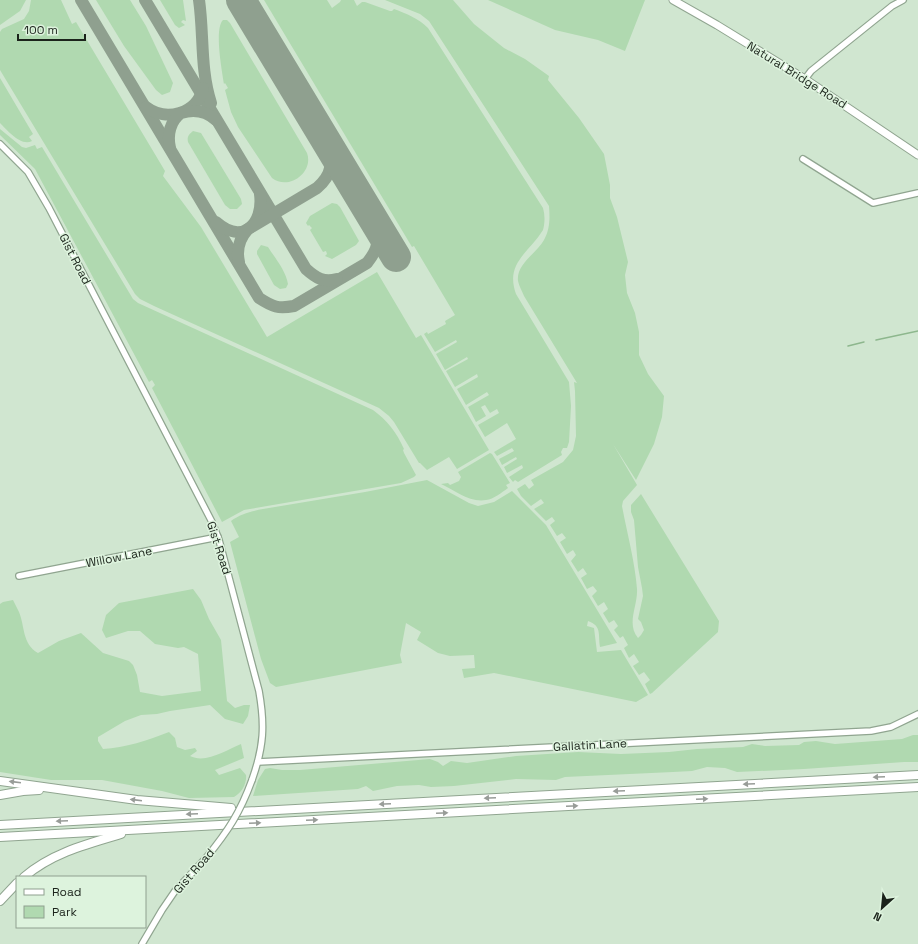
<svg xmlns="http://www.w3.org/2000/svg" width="918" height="944" font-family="'Space Grotesk',sans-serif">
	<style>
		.green { fill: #b0d9b0 }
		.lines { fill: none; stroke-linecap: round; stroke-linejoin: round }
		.stream { stroke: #8db78d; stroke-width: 1.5 }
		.taxiway { stroke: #8fa08f; stroke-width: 12 }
		.runway { stroke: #8fa08f; stroke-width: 30 }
		.minor-casing { stroke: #90a590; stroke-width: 8 }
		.major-casing { stroke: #90a590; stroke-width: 9 }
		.highway-casing { stroke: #90a590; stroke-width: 10 }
		.minor { stroke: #fff; stroke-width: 5.5 }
		.major { stroke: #fff; stroke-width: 7 }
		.highway { stroke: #fff; stroke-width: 8 }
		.minor-bridge-casing { stroke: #90a590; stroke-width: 8; stroke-linecap: butt }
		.minor-bridge { stroke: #fff; stroke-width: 5.5 }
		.oneway { fill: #989c98 }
		.labels { text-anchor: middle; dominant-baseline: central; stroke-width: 3; stroke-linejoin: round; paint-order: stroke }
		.street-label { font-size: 12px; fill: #1b231b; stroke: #ddf3dd }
	</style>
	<rect width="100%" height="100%" fill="#d0e6d0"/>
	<g class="green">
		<polygon points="0,0 26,0 20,11 0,25"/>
		<polygon points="31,0 61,0 72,24 76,22 165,171 163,176 201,227 267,337 377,272 416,338 421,335 489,450 457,469 449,457 427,470 420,463 419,463 394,422 389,416 379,408 154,306 140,299 135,294 0,70 0,32 2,29 24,19 29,11"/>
		<polygon points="96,0 130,0 146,26 173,83 170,92 162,95 156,90 124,46"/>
		<polygon points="160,0 183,0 186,21 183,20 181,22 185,25 179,28 175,25"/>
		<path d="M 264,0 L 327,0 L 332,8 L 340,2 L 341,0 L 354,0 L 357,6 L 362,2 L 365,2 L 390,11 L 392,11 L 394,9 C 407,14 418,18 428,28 L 543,208 C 545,215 545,222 543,230 C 528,254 505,263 516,294 L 569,382 L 571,406 L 569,442 L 567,448 L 563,448 L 561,452 L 562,455 L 518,482 L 515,480 L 513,482 L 509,477 L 523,468 L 522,465 L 507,473 L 504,467 L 517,459 L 516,457 L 502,465 L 499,459 L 514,451 L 512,448 L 497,456 L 494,452 L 516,439 L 507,423 L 485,437 L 478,425 L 499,413 L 497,409 L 490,413 L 485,405 L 481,407 L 486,416 L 476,422 L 468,407 L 489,395 L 487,392 L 466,405 L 457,389 L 478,377 L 477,374 L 455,387 L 446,371 L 468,359 L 467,357 L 445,370 L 436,354 L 457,342 L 456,340 L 435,352 L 424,334 L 427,332 L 428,334 L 446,324 L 445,321 L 455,315 L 414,246 L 412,247 Z"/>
		<path d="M 385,0 L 453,0 L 474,24 L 504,48 L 525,59 L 549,76 L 548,80 L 579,118 L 604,154 L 610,185 L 610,198 L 617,217 L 628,262 L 625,275 L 627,293 L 635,313 L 639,332 L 639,355 L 648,374 L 664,396 L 662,417 L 654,444 L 636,480 L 613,444 L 637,485 L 623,501 L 622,506 C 627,533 635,562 637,589 C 638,606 626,624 638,638 L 641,635 L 644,630 L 641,622 L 638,619 L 643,596 L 642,588 L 638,567 L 634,520 L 631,512 L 631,505 L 641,494 L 719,621 L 718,632 L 652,693 L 650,694 L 645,684 L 650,680 L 644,672 L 639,675 L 633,666 L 639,662 L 634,654 L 629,658 L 624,648 L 628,645 L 623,636 L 620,638 L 614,630 L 618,626 L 614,620 L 609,623 L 603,613 L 608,609 L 604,602 L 598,606 L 592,596 L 597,591 L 593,586 L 587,589 L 581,578 L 587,574 L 583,568 L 578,572 L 571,561 L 576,555 L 573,550 L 567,554 L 560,542 L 566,538 L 562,533 L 557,536 L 550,525 L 555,521 L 552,517 L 546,521 L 534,509 L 544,503 L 541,499 L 531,506 L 521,496 L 517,489 L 525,484 L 529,489 L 534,485 L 531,480 L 563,462 L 573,450 L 576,436 L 575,391 L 574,382 L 577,383 L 524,296 C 522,291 519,286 518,281 C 516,264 537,253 544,240 C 550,229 550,218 549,206 L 429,21 L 420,14 Z"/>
		<polygon points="488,0 645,0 625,51 598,40 555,30"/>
		<path d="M 223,20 L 227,20 L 230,23 L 307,153 C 314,172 289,191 272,178 L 238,127 L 231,112 L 225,90 L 228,88 L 225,83 L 224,84 C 222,71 214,29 223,20 Z"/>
		<path d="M 0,78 L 33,134 L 29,137 L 32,141 C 21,147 7,130 0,123 Z"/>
		<path d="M 0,129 L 22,147 L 26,148 L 35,145 L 37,149 L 42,147 L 133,299 L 138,303 L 373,410 C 387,420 397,433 404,449 L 403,450 L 404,453 L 416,475 L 414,477 L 401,483 L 244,510 L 222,522 L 152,388 L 155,385 L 152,380 L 149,382 L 35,169 L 0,135 Z"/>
		<path d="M 193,131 L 201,133 L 241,199 L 242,204 L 237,209 L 230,209 L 225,205 L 188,142 C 187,137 188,135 193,131 Z"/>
		<polygon points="332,203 337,204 340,207 359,241 356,245 332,259 325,256 327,254 326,251 323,252 310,230 312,228 309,225 308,226 306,223 310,216"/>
		<path d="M 261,245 L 268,247 C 275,258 286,271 288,284 L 286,288 L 280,289 L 274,285 L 257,254 L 257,251 Z"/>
		<path d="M 490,453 L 492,454 L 510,483 L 506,485 L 508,488 C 501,493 494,499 486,500 C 470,503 454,490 441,484 L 448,483 L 450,485 L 459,481 L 461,477 L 458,472 Z"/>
		<path d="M 427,480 L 469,503 L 478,506 L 494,502 L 512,491 L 546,525 L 617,643 L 600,647 C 598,634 602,626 588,621 L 587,626 L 594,628 L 597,652 L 621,650 L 648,695 L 636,702 L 494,673 L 464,678 L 462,669 L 475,668 L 474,655 L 450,656 L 438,653 L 417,640 L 421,632 L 406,623 L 400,655 L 402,663 L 276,687 L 270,683 L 261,659 L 230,542 L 239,537 L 231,521 C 240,514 252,511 263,509 L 365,492 Z"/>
		<path d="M 193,589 L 201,600 L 209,619 L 221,640 L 227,701 L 235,708 L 244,705 L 250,705 L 248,716 L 243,724 L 225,719 L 210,705 L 170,711 L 157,714 L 141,715 L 125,721 L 98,737 L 98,741 L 103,749 C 125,748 148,740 169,732 L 175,738 L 177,747 L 185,750 L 195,748 L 197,751 L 190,756 C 206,764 226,750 241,744 L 244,758 L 215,770 L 219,775 L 240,768 L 246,775 C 247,783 242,793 234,797 L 189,798 L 162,791 L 102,780 L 51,780 L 0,772 L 0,604 L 3,602 L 13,600 C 15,604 17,608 19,612 C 25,626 22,644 38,653 L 59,641 L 81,633 L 103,653 L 129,661 L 133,665 L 137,675 L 140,692 L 162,696 L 201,691 L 198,654 L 184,647 L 178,648 L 155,644 L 140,631 L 128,631 L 106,638 L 102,630 L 106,615 L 119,603 Z"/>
		<polygon points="913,735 918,735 918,762 904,762 804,769 737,772 725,768 707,767 692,771 673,772 565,777 556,780 516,779 454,786 431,787 419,785 397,786 373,791 366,786 358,789 253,796 258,780 265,769 270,768 282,770 300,770 430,759 438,762 443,766 451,761 467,763 516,756 578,752 621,754 669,752 697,749 743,747 752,744 765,746 799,745 804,742 816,741 835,744 902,739"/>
	</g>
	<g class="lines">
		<g class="stream">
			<polyline points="876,340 918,331"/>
			<polyline points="848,346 864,342"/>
		</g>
		<g class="taxiway">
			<path d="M 81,0 L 259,298 C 273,307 278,309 294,306 L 367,263 C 378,249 379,243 376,225"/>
			<path d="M 145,0 L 306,269 C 316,278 324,283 337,279"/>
			<path d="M 199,0 C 204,34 200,69 211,103"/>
			<path d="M 146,107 C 166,122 197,114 203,88"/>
			<path d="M 170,148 C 167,135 170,121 181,113 C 194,109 206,111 216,120"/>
			<path d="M 216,222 C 242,245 264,225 260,194"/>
			<path d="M 239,262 C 236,249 239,239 248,229 L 317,188 C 333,174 333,162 327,143"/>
		</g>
		<polyline class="runway" points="241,0 396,257"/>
		<g class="minor-casing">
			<g id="minor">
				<polyline points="805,79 811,71 892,6 903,0"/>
				<path d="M 0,144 L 28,172 L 49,208 L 212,522 L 219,540 L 259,691 C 265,725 264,746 252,780"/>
				<polyline points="803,159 873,203 918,193"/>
				<polyline points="19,576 218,537"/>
				<polyline points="258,762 871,731 891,727 918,714"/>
				<polyline points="142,944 162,910 175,891 206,858"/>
			</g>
		</g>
		<g class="major-casing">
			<polyline id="major" points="673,0 717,25 805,79 918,155"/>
		</g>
		<g class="highway-casing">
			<g id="highway">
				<polyline points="0,781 137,800 231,808"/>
				<polyline points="0,795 23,791 39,790"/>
				<polyline points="0,825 918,775"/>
				<polyline points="0,837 918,787"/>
				<path d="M 24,877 C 52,853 87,844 121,834"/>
				<polyline points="0,901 17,883"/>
			</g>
		</g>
		<use href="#minor" class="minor"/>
		<use href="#major" class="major"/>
		<use href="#highway" class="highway"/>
		<g class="minor-bridge-casing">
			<path id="minor-bridge" d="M 206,858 C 228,831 240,813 252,780"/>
		</g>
		<use href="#minor-bridge" class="minor-bridge"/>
	</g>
	<defs><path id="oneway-solid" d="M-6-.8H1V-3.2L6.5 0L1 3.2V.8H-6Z"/></defs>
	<g class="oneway">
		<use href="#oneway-solid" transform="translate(879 777) rotate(177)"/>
		<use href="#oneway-solid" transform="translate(15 782) rotate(-173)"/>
		<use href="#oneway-solid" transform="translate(749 784) rotate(177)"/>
		<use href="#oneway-solid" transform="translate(619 791) rotate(177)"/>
		<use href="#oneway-solid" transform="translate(490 798) rotate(177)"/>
		<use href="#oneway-solid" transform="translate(702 799) rotate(-3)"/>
		<use href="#oneway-solid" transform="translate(136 800) rotate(-173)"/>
		<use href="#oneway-solid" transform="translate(385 804) rotate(177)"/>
		<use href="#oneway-solid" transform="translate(572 806) rotate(-3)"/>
		<use href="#oneway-solid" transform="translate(442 813) rotate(-3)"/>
		<use href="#oneway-solid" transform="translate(192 814) rotate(177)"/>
		<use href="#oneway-solid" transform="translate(312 820) rotate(-3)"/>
		<use href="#oneway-solid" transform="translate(62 821) rotate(177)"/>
		<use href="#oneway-solid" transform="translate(255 823) rotate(-3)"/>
	</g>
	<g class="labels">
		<g class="street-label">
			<text transform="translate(797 75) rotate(32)">Natural Bridge Road</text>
			<text transform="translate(75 259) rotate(63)">Gist Road</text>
			<text transform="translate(219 548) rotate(72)">Gist Road</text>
			<text transform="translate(119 557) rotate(-11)">Willow Lane</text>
			<text transform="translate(590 745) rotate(-3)">Gallatin Lane</text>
			<text transform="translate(194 871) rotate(-49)">Gist Road</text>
		</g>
	</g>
	<rect x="16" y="876" width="130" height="52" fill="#ddf3dd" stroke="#8fa08f"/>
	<rect x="24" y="889" width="20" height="6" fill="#ffffff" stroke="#8fa08f"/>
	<text x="52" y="896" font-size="12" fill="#1b231b">Road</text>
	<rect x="24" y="906" width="20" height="12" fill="#b0d9b0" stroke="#8fa08f"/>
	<text x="52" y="916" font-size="12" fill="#1b231b">Park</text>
	<g transform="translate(882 908) rotate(207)" stroke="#ddf3dd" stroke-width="3" paint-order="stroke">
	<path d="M0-3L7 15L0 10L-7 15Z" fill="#1b231b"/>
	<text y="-6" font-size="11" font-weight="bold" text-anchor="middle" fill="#1b231b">N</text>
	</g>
	<path d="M18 34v6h67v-6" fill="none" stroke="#1b231b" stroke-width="2"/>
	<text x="24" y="34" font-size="12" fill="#1b231b" stroke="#ddf3dd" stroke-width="3" paint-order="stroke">100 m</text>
</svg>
